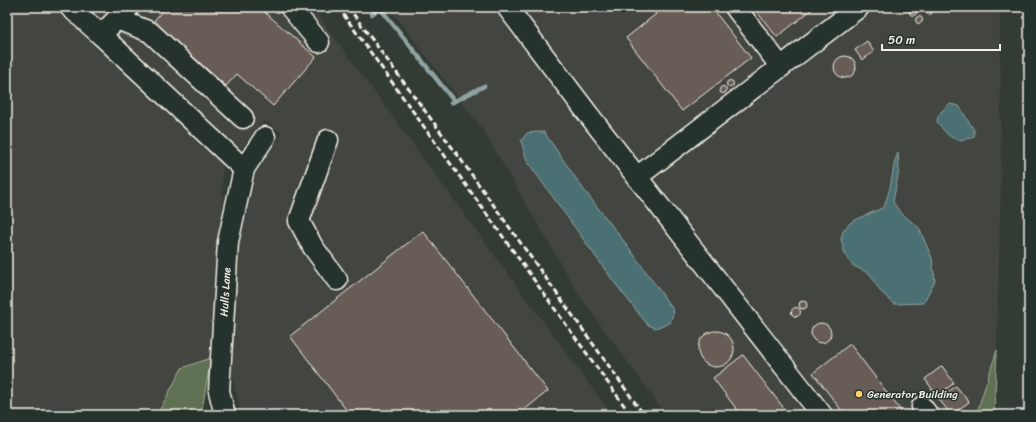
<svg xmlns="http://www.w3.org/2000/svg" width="1036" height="422" font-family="Sriracha,sans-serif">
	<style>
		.built { fill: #43453f }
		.green { fill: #5f7052; stroke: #aab09d }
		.water { fill: #4c6f73; stroke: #8fa3a2 }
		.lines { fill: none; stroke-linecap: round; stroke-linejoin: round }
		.stream { stroke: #8fa3a2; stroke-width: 4.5 }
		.building { fill: #675b56; stroke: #f4f1e8 }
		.minor-casing { stroke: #f4f1e8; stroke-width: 23 }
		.minor { stroke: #26332d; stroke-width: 20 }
		.rail { stroke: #f4f1e8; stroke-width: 3; stroke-dasharray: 6 3; stroke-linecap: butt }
		.poi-dot { fill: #ffd166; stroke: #26332d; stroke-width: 1.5 }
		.labels { text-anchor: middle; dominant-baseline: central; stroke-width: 3; stroke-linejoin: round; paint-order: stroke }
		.street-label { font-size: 11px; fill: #f4f1e8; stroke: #26332d }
		.poi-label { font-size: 11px; fill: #f4f1e8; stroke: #26332d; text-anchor: start }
	</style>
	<rect width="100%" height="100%" fill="#333b35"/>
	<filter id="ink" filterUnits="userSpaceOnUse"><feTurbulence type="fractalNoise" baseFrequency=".025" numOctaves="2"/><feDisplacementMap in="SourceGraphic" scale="8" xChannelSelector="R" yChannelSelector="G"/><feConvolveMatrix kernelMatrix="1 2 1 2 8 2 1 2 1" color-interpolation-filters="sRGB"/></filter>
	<g filter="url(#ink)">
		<g class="built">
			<polygon points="7,7 312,7 612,415 241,415 226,348 239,229 257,169 282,133 264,120 242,148 222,159 223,206 211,358 182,368 157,415 7,415"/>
			<polygon points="388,7 1000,7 1001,176 997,350 976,415 666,415 579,295 481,127"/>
		</g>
		<g class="green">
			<polygon points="997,350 994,415 976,415"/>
			<polygon points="211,358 201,415 157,415 182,368"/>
		</g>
		<g class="water">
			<path d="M 950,104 L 959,106 L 974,130 L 974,137 C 953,144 949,137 937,122 C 937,115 944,108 950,104 Z"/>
			<polygon points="537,132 544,132 584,190 627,245 674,311 670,323 655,328 647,324 614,282 527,161 521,141 527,133"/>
			<polygon points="898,153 899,170 893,202 900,212 919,228 932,258 935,281 923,303 894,304 880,291 870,274 852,265 845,254 841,239 843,231 851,222 884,207 890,188 895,160"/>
		</g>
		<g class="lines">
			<g class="stream">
				<polyline points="372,14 380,8 454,101"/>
				<polyline points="451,103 484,86"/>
			</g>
		</g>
		<g class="building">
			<polygon points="161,7 259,7 316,57 273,106 237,74 226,86 153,22 164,9"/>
			<polygon points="651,7 721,7 715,12 751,58 682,111 626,38 656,14"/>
			<polygon points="753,7 815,7 777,37"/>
			<circle cx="929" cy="11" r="3.5"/>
			<circle cx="913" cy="12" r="3.5"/>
			<circle cx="919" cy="20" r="3.5"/>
			<polygon points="867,41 874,52 862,60 855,50"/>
			<circle cx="845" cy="67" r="11"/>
			<circle cx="730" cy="84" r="3.5"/>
			<circle cx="723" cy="90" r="3.5"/>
			<polygon points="423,231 548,391 518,415 350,415 290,336"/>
			<circle cx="803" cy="305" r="4"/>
			<circle cx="796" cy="312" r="4.5"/>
			<circle cx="821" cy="333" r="10"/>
			<circle cx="716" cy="349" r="18"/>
			<polygon points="850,344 904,415 845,415 813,373"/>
			<polygon points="743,355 789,415 741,415 713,378"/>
			<polygon points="942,366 954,383 937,396 925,379"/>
			<polygon points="956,386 969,402 951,415 939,399"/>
		</g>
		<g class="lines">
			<g class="minor-casing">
				<g id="minor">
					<polyline points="70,7 101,35"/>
					<polyline points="129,7 101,35 244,169"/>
					<polyline points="290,7 319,42"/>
					<polyline points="507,7 588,114 822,415"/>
					<polyline points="735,7 781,67"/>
					<polyline points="117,19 150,32 243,118"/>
					<polyline points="328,140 299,221 313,247 337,280"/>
					<polyline points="637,177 859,7"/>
					<polyline points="922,407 928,415"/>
					<path id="s1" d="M 225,415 L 219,391 L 228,242 L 244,169 L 265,137"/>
				</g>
			</g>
			<use href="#minor" class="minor"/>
			<g class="rail">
				<polyline points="338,7 631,415"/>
				<polyline points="348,7 454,150 644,415"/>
			</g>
		</g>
	</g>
	<circle class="poi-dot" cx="859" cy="394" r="4"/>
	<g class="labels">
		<g class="street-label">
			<text stroke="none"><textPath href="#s1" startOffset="124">Hulls Lane</textPath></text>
		</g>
		<g class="poi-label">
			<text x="867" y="394">Generator Building</text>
		</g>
	</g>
	<rect width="1036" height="422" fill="none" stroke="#26332d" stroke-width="24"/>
	<rect x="12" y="12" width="1012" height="398" fill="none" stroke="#f4f1e8" stroke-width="1.5" filter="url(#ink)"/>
	<path d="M882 44v6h118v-6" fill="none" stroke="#f4f1e8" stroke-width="2"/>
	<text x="888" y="44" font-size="12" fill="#f4f1e8" stroke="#26332d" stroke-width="3" paint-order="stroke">50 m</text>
</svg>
